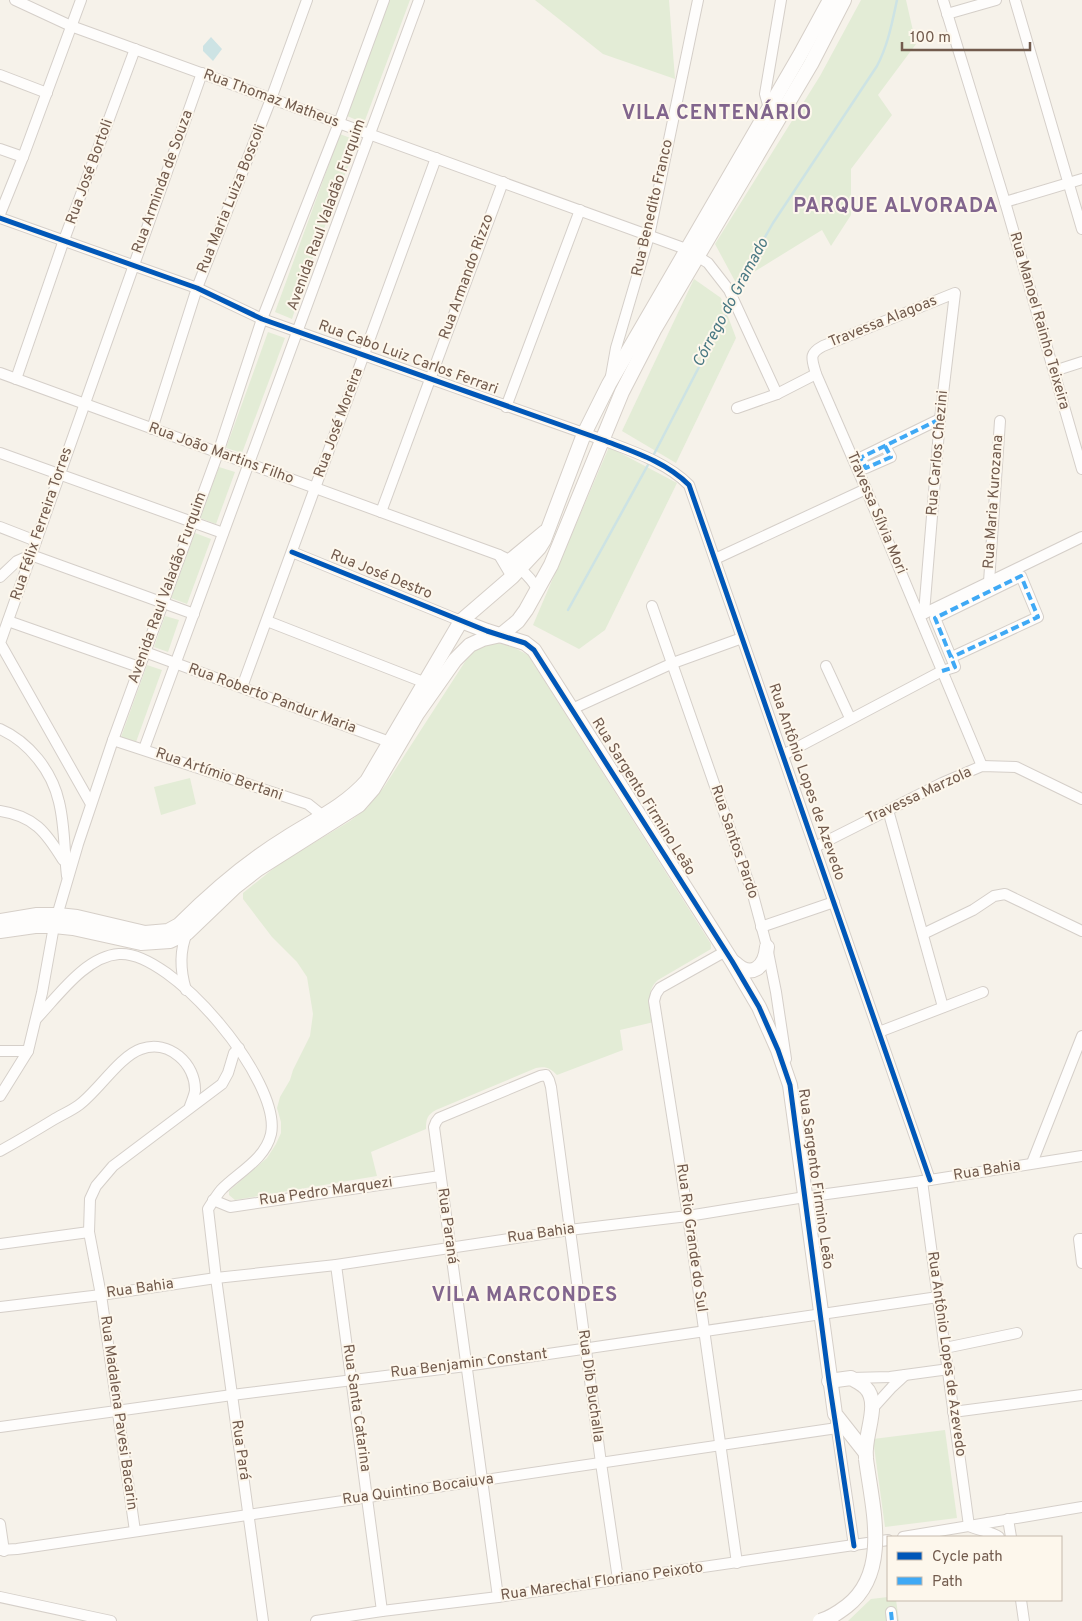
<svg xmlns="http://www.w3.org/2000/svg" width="1082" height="1621" font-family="Overpass,sans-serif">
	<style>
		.green { fill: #e3ecd6 }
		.water { fill: #cde3e4 }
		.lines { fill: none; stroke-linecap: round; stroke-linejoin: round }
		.stream { stroke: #cde3e4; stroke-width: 2.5 }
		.street-casing { stroke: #d5cfc9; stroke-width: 12 }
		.secondary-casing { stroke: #d6cfc8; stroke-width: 16 }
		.street { stroke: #fefdfc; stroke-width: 10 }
		.secondary { stroke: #fefdfc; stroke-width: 14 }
		.secondary-bridge-casing { stroke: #d6cfc8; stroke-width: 16; stroke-linecap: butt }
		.secondary-bridge { stroke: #fefdfc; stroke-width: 14 }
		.quiet { stroke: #3fa9f5; stroke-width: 4; stroke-dasharray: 8 4; stroke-linecap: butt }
		.cycleway-casing { stroke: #fdf7ec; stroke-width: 8 }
		.cycleway { stroke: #0057b8; stroke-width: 5 }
		.labels { text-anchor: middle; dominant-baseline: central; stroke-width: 4; stroke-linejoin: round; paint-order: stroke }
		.street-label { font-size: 15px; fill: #725b4d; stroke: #fdf7ec }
		.water-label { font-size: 16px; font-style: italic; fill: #497883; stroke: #fdf7ec }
		.district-label { font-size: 20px; font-weight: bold; letter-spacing: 1px; fill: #81658d; stroke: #fdf7ec }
	</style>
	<rect width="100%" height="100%" fill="#f6f2ea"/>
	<g class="green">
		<polygon points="389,0 410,0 364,123 347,116"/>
		<polygon points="535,0 669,0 675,79 603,54"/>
		<polygon points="861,0 906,0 916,44 878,95 892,115 851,169 851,215 831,246 822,230 736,283 715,244 820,76"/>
		<polygon points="340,134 358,141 308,270 292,319 275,312"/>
		<polygon points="694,279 721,298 736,338 676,463 622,431"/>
		<polygon points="268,332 285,338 242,453 226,448"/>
		<polygon points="609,447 677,483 605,630 579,649 533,625"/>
		<polygon points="219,467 235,472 216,524 200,518"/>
		<polygon points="195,533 211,539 187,604 171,598"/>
		<polygon points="165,616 179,620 168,652 154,647"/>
		<path d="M 486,641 L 509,645 L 528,655 L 711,944 L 711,949 L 658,980 C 645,991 651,1006 654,1022 L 620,1030 L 623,1050 L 557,1075 C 550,1068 546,1066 536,1068 L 436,1110 C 427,1115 426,1119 426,1129 L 371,1152 L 377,1176 L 235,1200 L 229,1195 L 229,1191 L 267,1158 L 276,1144 L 281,1133 L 281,1122 L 277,1108 L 280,1097 L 290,1080 L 293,1070 L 310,1036 L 313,1014 L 307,977 L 297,962 L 272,937 L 243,899 L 243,893 L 279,864 L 350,821 L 367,808 L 384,787 L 470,654 Z"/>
		<polygon points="147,665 162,670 136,742 121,737"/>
		<polygon points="190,778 196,804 161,815 154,787"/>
		<polygon points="945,1430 957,1518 885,1527 873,1439"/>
		<polygon points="888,1597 888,1600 896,1600 899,1621 848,1621 871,1599"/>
	</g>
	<polygon class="water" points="211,37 222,49 213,61 203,51 203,46"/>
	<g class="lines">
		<g class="stream">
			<path d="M 735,295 L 741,279 L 773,223 L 877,66 C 888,45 892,23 897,0"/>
			<polyline points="652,458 732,303"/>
			<polyline points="568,610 649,463"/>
		</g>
		<g class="street-casing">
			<g id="street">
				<polyline points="15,0 71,26 686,249 708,263 729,290 777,394"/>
				<polyline points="943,0 1005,202 1082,469"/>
				<polyline points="1015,0 1082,229"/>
				<polyline points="947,14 996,0"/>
				<polyline points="0,75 47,93"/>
				<polyline points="769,108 765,94 781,0"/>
				<polyline points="0,149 23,157"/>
				<polyline points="1005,202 1082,179"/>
				<polyline points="0,214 23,157 81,0"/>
				<path d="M 0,218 L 197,288 L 262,319 L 603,440 C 634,452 666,462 689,485 L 930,1180"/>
				<polyline points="1054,371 1082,362"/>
				<path d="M 0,373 L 499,555 C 515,562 527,573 537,588"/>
				<polyline points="611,376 616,348 649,236 698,0"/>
				<polyline points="16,379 64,240 135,49"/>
				<polyline points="506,407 580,210"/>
				<polyline points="737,408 777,394 816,374"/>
				<polyline points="152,429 197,288 271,99 307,0"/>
				<polyline points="885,446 891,457 866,468 860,458 940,419"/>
				<polyline points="0,453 223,533"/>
				<polyline points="381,512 503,182"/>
				<polyline points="0,527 36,541"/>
				<polyline points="292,552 461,621"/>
				<polyline points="499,555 512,577"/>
				<polyline points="715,559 866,489"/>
				<polyline points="0,577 17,561 31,555 194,614"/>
				<polyline points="989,582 1000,421"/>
				<polyline points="652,606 753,895 767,947 776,992 786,1059"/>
				<path d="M 924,613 L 940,419 L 955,293 L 823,346 C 808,354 812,359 816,374 L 866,489 L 982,766"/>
				<polyline points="921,615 1082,537"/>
				<polyline points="8,621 139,667"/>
				<polyline points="267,621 431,685"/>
				<polyline points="145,652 395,744"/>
				<polyline points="826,666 850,718"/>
				<polyline points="242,687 436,158"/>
				<polyline points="572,709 673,663 742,638"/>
				<path d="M 0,729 C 29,742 52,771 59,802 C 65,826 64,851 67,876"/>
				<polyline points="113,740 308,804 323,816"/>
				<polyline points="144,749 419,0"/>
				<polyline points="783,755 942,671 955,667 935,618 1021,576 1038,617 952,657"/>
				<polyline points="91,804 0,643 202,73"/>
				<polyline points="888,810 943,1007"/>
				<path d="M 0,811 C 34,816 46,832 63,860"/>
				<polyline points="815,847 942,783 982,766 1016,767 1082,799"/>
				<polyline points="761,927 834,902"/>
				<polyline points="923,934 973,910 994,896 1005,894 1082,931"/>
				<polyline points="726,951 660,988 656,994 654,1001 688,1216 737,1563"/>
				<path d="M 186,990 C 180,970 179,952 187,933"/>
				<path d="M 37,1018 C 58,996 86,956 119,954 C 172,950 282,1082 271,1134 C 265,1160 237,1173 221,1190 C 216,1196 212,1203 208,1209 L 216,1278 L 263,1621"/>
				<polyline points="879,1032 983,992"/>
				<polyline points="0,1051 28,1051"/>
				<polyline points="0,1096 28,1051 42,993 54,926 78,844 113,740 218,453 262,319 339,123 384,0"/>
				<path d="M 0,1151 C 18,1141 35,1131 53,1120 C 61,1115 71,1111 79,1105 C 98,1091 120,1056 141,1049 C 169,1039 196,1064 195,1091 C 194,1096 192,1101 190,1106"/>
				<polyline points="1032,1163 1082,1036"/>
				<polyline points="922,1181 969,1526"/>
				<polyline points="213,1200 230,1207 440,1176"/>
				<polyline points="1082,1239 1079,1239 1082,1263"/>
				<polyline points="0,1244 89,1232"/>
				<polyline points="336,1265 382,1611"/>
				<polyline points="0,1307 101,1295 216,1278 336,1265 569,1230 688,1216 805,1197 930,1180 1082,1156"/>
				<polyline points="945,1348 1017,1333"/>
				<polyline points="851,1378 890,1377 949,1369"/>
				<polyline points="873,1408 892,1387 905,1375"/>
				<polyline points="953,1412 1082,1395"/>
				<polyline points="836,1423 854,1546"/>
				<polyline points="0,1427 232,1395 466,1366 938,1297"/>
				<polyline points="1008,1519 1011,1537"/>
				<polyline points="0,1524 4,1551"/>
				<path d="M 969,1526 C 979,1531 991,1531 999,1537"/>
				<polyline points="135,1531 101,1295 89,1232 90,1199 96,1186 113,1166 222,1084 228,1073 234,1053 239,1048"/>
				<polyline points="903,1537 1082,1507"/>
				<polyline points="0,1550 17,1549 837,1428"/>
				<polyline points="0,1597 111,1621"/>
				<polyline points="498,1597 434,1127 436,1122 439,1118 540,1076 546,1075 549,1080 551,1087 601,1463 618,1579"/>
				<polyline points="1021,1600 1024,1621"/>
				<polyline points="891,1612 892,1621"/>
				<polyline points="316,1621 382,1611 498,1597 888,1540"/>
			</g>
		</g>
		<g class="secondary-casing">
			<g id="secondary">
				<polyline points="511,560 545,532"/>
				<polyline points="461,621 487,631 525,643 534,650 732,961 759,1007 778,1050 790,1085 835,1414 865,1452"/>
				<path d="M 0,921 L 37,915 L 58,915 L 77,917 L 145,933 L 168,931 L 179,925 C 211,893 247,862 286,838 C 314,820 344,807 367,781 L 461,621 L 512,577 L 539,548 L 544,540 L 584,434 L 609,384 L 800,55 L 830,0"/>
				<polyline points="0,931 35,926 54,926 73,928 141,943 170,941 187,933 235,887 258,869 359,805 373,789 417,714 455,660 470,645 483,639 501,635 518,621 526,610 551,565 622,392 654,330 811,64 844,0"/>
				<path d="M 735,963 C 752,979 765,967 767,947"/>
				<path d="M 829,1381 L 851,1378 C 856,1381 861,1383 865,1387 C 882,1403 863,1436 866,1457"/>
			</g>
		</g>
		<use href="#street" class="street"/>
		<use href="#secondary" class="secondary"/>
		<g class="secondary-bridge-casing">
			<path id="secondary-bridge" d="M 820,1621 C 831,1618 839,1612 847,1606 C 891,1572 872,1506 866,1459"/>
		</g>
		<use href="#secondary-bridge" class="secondary-bridge"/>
		<g class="quiet">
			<polyline points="885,446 891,457 866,468 860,458 940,419"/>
			<polyline points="942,671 955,667 935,618 1021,576 1038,617 952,657"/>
			<polyline points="891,1612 892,1621"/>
		</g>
		<g class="cycleway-casing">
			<g id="cycleway">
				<path d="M 0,218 L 197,288 L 262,319 L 603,440 C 634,452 666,462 689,485 L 930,1180"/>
				<polyline points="292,552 487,631 525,643 534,650 732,961 759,1007 778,1050 790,1085 829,1381 854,1546"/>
			</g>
		</g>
		<use href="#cycleway" class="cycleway"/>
	</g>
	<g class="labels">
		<g class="street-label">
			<text transform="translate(271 99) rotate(20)">Rua Thomaz Matheus</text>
			<text transform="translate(90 172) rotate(-70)">Rua José Bortoli</text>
			<text transform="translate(163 182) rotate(-70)">Rua Arminda de Souza</text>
			<text transform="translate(232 199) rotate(-68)">Rua Maria Luiza Boscoli</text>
			<text transform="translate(653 208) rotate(-77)">Rua Benedito Franco</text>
			<text transform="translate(327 215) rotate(-70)">Avenida Raul Valadão Furquim</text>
			<text transform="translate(467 277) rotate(-70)">Rua Armando Rizzo</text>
			<text transform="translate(1039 321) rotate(74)">Rua Manoel Rainho Teixeira</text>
			<text transform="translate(883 322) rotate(-22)">Travessa Alagoas</text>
			<text transform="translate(408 358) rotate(20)">Rua Cabo Luiz Carlos Ferrari</text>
			<text transform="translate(339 423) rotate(-70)">Rua José Moreira</text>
			<text transform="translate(938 453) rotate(-85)">Rua Carlos Chezini</text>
			<text transform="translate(221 454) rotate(20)">Rua João Martins Filho</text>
			<text transform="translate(994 502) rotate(-86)">Rua Maria Kurozana</text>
			<text transform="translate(876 513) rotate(67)">Travessa Sílvia Mori</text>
			<text transform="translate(42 524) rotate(-71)">Rua Félix Ferreira Torres</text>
			<text transform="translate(381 575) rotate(22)">Rua José Destro</text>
			<text transform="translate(168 588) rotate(-70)">Avenida Raul Valadão Furquim</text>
			<text transform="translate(272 699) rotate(20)">Rua Roberto Pandur Maria</text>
			<text transform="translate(219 775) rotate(19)">Rua Artímio Bertani</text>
			<text transform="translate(806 782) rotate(71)">Rua Antônio Lopes de Azevedo</text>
			<text transform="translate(919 796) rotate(-25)">Travessa Marzola</text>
			<text transform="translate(643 797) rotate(58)">Rua Sargento Firmino Leão</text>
			<text transform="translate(734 842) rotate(71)">Rua Santos Pardo</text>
			<text transform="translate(987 1171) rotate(-9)">Rua Bahia</text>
			<text transform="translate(815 1179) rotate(82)">Rua Sargento Firmino Leão</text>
			<text transform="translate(326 1192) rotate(-8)">Rua Pedro Marquezi</text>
			<text transform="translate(447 1226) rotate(82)">Rua Paraná</text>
			<text transform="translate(541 1234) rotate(-8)">Rua Bahia</text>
			<text transform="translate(691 1238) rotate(82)">Rua Rio Grande do Sul</text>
			<text transform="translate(140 1289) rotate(-8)">Rua Bahia</text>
			<text transform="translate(946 1354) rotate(82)">Rua Antônio Lopes de Azevedo</text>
			<text transform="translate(469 1364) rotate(-7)">Rua Benjamin Constant</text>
			<text transform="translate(590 1386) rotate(82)">Rua Dib Buchalla</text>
			<text transform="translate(356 1408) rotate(82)">Rua Santa Catarina</text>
			<text transform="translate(118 1413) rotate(82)">Rua Madalena Pavesi Bacarin</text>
			<text transform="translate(240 1450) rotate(82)">Rua Pará</text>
			<text transform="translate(418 1490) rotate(-8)">Rua Quintino Bocaiuva</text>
			<text transform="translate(602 1582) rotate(-8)">Rua Marechal Floriano Peixoto</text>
		</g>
		<g class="water-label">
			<text transform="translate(731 303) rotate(-62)">Córrego do Gramado</text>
		</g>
		<g class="district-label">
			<text x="717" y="114">VILA CENTENÁRIO</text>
			<text x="896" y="207">PARQUE ALVORADA</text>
			<text x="525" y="1296">VILA MARCONDES</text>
		</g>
	</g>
	<rect x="887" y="1536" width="175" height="65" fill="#fdf7ec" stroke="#c5b9ac"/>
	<rect x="897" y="1552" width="25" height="8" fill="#0057b8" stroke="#c5b9ac"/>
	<text x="932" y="1561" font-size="15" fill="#725b4d">Cycle path</text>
	<rect x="897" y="1577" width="25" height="8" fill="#3fa9f5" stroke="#c5b9ac"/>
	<text x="932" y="1586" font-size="15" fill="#725b4d">Path</text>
	<path d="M902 42v8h128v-8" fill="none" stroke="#725b4d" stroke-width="2.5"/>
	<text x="910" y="42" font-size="15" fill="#725b4d" stroke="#fdf7ec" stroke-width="4" paint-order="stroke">100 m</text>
</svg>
